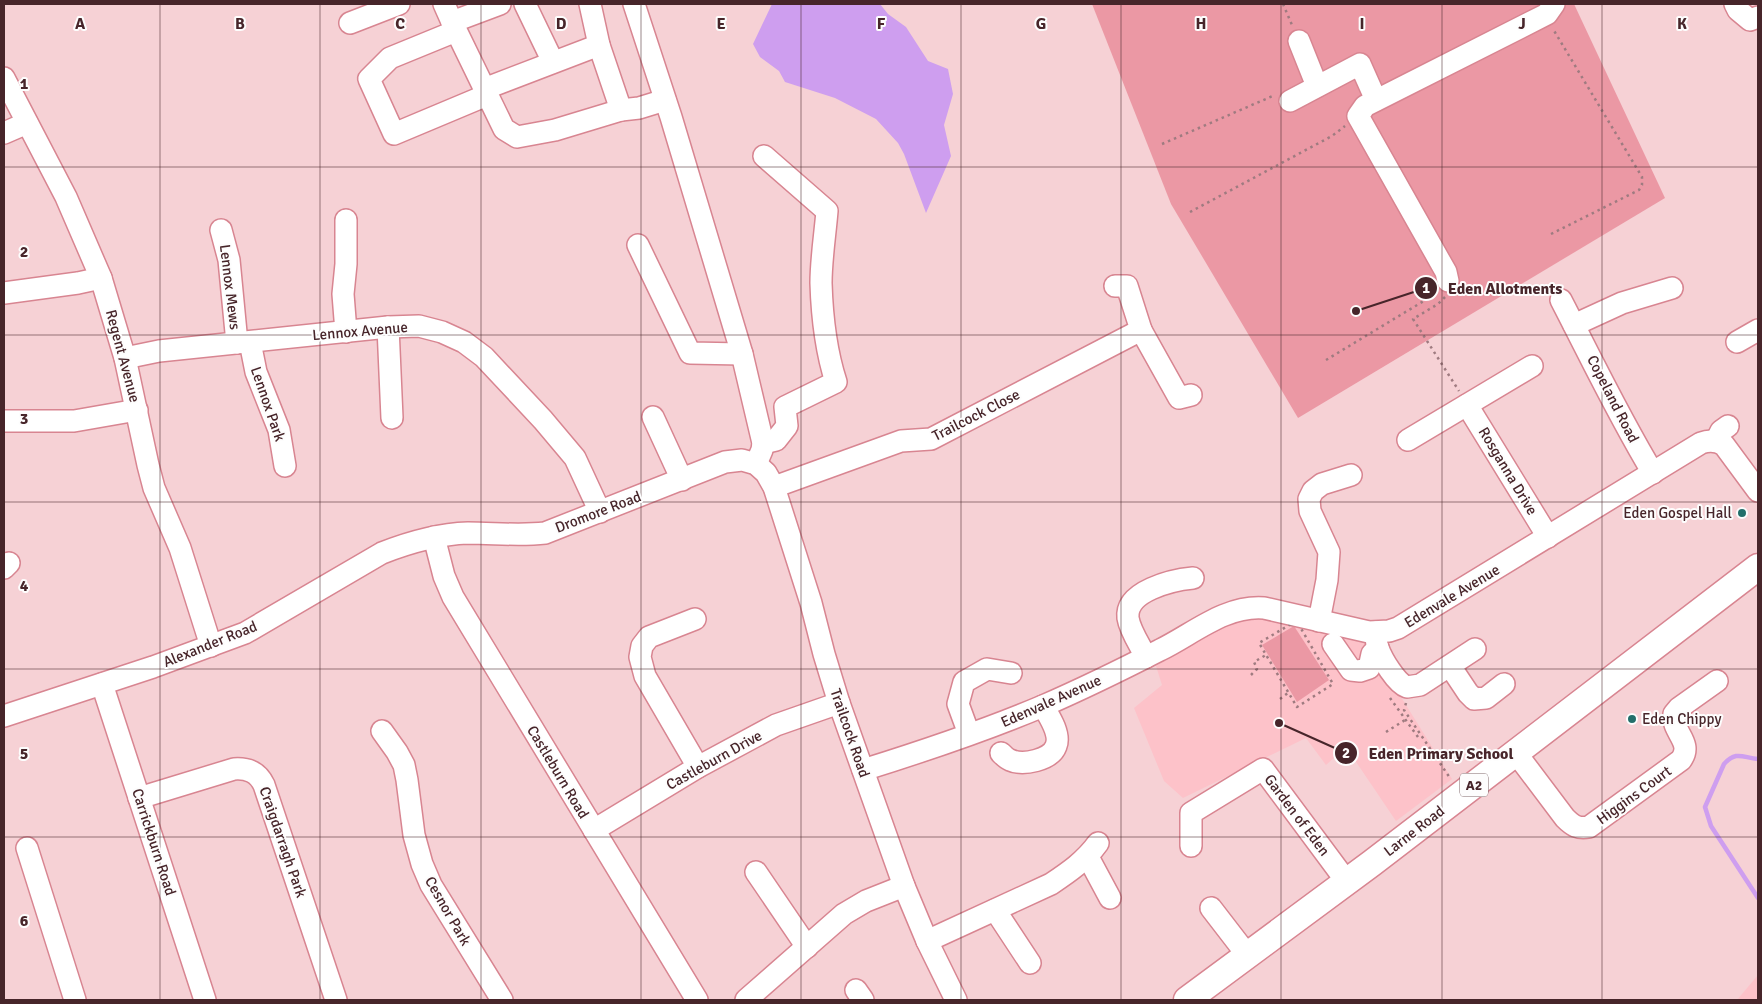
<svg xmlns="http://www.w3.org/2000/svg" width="1762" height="1004" font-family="Signika,sans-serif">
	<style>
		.built { fill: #fdc2c9 }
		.green { fill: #eb98a4 }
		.water { fill: #ce9eef }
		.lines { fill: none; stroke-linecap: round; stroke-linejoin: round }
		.stream { stroke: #ce9eef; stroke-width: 4.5 }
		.minor-casing { stroke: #d88591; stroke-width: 24 }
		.major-casing { stroke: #d88591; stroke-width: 29 }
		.path { stroke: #9f7b80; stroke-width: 2.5; stroke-dasharray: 2.5 4; stroke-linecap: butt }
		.minor { stroke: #fff; stroke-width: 21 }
		.major { stroke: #fff; stroke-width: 26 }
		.grid { fill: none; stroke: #47252a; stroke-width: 1; stroke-opacity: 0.55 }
		.poi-dot { fill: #236e6a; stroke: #fdfdfd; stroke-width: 2 }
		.labels { text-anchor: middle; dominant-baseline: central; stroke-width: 4; stroke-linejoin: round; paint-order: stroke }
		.shield { fill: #fdfdfd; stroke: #7e6669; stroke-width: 1 }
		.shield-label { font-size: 14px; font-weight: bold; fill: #47252a }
		.street-label { font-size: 15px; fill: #47252a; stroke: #fdfdfd }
		.poi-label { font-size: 15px; fill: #47252a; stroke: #fdfdfd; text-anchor: end }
		.grid-label { font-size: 16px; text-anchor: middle; font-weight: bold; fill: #47252a; stroke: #fdfdfd; stroke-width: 4; stroke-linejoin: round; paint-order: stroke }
		.leader { fill: none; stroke: #47252a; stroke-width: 2 }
		.callout-dot { fill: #47252a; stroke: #fdfdfd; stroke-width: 2 }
		.mark-label { font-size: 15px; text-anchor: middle; font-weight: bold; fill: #fff }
		.callout-label { font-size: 16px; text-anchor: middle; font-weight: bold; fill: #47252a; stroke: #fdfdfd; stroke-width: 4; stroke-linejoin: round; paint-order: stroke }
	</style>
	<rect width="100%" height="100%" fill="#f6d1d5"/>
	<g class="built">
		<polygon points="1256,614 1363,638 1378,660 1452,779 1396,821 1346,747 1326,765 1306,738 1183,798 1164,781 1134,708 1162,685 1156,666 1239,618"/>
		<polygon points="1758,975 1758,1000 1737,1000"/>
	</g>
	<g class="green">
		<polygon points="1092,4 1574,4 1665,198 1298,418 1171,204"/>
		<polygon points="1294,626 1329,680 1297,702 1262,645"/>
	</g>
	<polygon class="water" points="772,4 880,4 888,14 906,27 928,61 948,69 953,94 944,125 951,156 926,213 904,154 898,143 876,119 835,98 785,82 779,71 760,57 753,44"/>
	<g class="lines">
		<path class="stream" d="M 1758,759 C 1743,758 1737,750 1724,764 L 1705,807 L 1711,826 L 1758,898"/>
		<g class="minor-casing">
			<g id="minor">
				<polyline points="444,4 452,22"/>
				<polyline points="500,4 452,22 504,129 517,137 555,130 621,110 639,108 665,100"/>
				<polyline points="525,4 553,62"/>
				<polyline points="590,4 599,45 621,110"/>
				<polyline points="634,4 671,117 742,354 763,443 762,450 756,464"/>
				<polyline points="1735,4 1738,10 1750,20 1758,17"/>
				<polyline points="350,23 399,4"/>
				<polyline points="456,31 390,58 369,79 394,134 487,95"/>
				<polyline points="1299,41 1317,86"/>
				<polyline points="4,78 66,197 101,278 125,358 148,465 154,488 180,548 211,646"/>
				<polyline points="484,89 599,45"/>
				<polyline points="1290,101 1360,64 1376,100"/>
				<polyline points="4,133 27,123"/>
				<polyline points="346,220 346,264 343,294 346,332"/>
				<polyline points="221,230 229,260 237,343"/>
				<polyline points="638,245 690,353 742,354"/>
				<polyline points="1448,281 1446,272 1358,116 1365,106 1547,14 1554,4"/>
				<polyline points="4,293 78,283 101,278"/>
				<path d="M 1561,300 C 1591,358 1619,417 1653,473"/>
				<polyline points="1574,325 1622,303 1672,288"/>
				<polyline points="388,327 392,418"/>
				<polyline points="1141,330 1179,398 1191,395"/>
				<polyline points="250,342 256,372 279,430 285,466"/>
				<polyline points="1737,342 1758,330"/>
				<polyline points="125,358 159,351 388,327 419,326 442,332 464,342 484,357 543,420 575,458 600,512"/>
				<polyline points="1467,405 1548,537"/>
				<polyline points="653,417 682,480"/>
				<polyline points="4,421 74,421 137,410"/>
				<polyline points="1408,440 1532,366"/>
				<polyline points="1716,441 1721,431 1728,426"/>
				<path d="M 763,443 L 776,440 L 787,426 L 785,407 L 836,382 C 826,351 822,316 821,283 C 821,260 825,235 827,211 L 764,156"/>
				<polyline points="774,487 901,441 931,439 1141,330 1127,286 1115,286"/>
				<polyline points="434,537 444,576 453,597 697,1000"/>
				<polyline points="4,568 9,563"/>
				<polyline points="695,619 649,637 642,646 640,657 645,676 698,767"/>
				<polyline points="1319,621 1327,580 1329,552 1310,511 1309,499 1313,491 1322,484 1351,475"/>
				<path d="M 1376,632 C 1376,638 1376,643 1378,648 C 1382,659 1396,683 1407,687 L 1420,685 L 1475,649"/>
				<polyline points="1333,644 1351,670 1360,671 1369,668 1372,654 1378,648"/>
				<path d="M 1146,657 C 1140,645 1130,631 1128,618 C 1125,591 1172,580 1193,578"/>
				<polyline points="1450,666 1468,693 1474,699 1486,698 1504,684"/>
				<polyline points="102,684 205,1000"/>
				<path d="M 4,716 L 153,667 L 245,633 L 382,553 C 410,542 438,534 468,533 C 494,533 519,536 545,533 L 725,462 L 742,460 L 756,464 L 766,473 L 774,487 L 811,603 L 824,654 L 839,703 L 904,886 L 927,941 L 956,1000"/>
				<polyline points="382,731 397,752 404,765 407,780 414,835 422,864 431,885 502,1000"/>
				<polyline points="969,734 958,704 964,682 987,669 1011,673"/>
				<path d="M 1001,753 C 1004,756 1007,759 1010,760 C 1023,766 1051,760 1056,746 C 1061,734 1049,716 1043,706"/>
				<path d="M 1516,753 L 1565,818 C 1573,826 1578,829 1589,827 L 1681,760 C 1694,742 1671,732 1674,714 L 1679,708 L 1717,681"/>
				<path d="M 863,770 C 924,751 984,731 1043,706 C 1082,689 1121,670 1160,650 C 1193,634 1225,605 1264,608 L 1369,632 L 1389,631 L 1398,628 L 1701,443 C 1709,440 1716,440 1724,445 L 1758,491"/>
				<path d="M 139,798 L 234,769 C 248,768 258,772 264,785 L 336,1000"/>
				<polyline points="594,830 698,767 776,725 839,703"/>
				<polyline points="1191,846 1191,813 1263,769 1347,882"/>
				<polyline points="27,848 75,1000"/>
				<polyline points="1088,857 1110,898"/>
				<polyline points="756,872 807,947"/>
				<polyline points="1211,908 1248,956"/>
				<polyline points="995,910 1030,963"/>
				<path d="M 927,941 L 1051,884 C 1069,872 1085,861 1098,843"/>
				<polyline points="856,990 863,1000"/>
				<polyline points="746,1000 844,914 866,901 904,886"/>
			</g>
		</g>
		<g class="major-casing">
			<polyline id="major" points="1187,1000 1372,863 1758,567"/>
		</g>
		<g class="path">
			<polyline points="1283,4 1292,25"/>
			<polyline points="1162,144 1275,95"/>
			<polyline points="1190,212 1332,136 1345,126"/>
			<polyline points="1551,234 1639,190 1642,185 1642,177 1553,29"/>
			<polyline points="1445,297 1438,304 1413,319 1459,391"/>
			<polyline points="1326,360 1437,293"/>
			<polygon points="1291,624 1299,625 1333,684 1297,707 1259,643"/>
			<polyline points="1251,675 1257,669 1254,662 1266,655"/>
			<polyline points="1390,698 1418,737"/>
			<polyline points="1280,699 1288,693"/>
			<polyline points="1406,703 1404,710 1450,778"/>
			<polyline points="1386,732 1405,720"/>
		</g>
		<use href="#minor" class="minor"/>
		<use href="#major" class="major"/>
	</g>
	<path class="grid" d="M 160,4 L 160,1000M 320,4 L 320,1000M 481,4 L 481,1000M 641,4 L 641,1000M 801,4 L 801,1000M 961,4 L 961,1000M 1121,4 L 1121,1000M 1281,4 L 1281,1000M 1442,4 L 1442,1000M 1602,4 L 1602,1000M 4,167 L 1758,167M 4,335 L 1758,335M 4,502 L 1758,502M 4,669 L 1758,669M 4,837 L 1758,837"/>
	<g class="poi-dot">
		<circle cx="1742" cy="513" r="5"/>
		<circle cx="1632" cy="719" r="5"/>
	</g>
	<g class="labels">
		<rect class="shield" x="1460" y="773.5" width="28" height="23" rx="4"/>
		<g class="shield-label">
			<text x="1474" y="785">A2</text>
		</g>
		<g class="street-label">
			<text transform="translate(230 287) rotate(83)">Lennox Mews</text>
			<text transform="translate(360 331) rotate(-5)">Lennox Avenue</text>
			<text transform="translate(123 356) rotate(75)">Regent Avenue</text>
			<text transform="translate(1613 399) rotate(63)">Copeland Road</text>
			<text transform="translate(268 404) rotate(71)">Lennox Park</text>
			<text transform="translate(976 415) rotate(-27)">Trailcock Close</text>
			<text transform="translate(1508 471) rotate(59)">Rosganna Drive</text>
			<text transform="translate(598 512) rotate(-21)">Dromore Road</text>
			<text transform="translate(1452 596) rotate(-31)">Edenvale Avenue</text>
			<text transform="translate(210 644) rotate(-22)">Alexander Road</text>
			<text transform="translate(1051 701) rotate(-24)">Edenvale Avenue</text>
			<text transform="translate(850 733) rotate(71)">Trailcock Road</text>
			<text transform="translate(714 760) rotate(-29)">Castleburn Drive</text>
			<text transform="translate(558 772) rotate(59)">Castleburn Road</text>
			<text transform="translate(1634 795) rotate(-36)">Higgins Court</text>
			<text transform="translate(1297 815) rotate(53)">Garden of Eden</text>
			<text transform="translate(1414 831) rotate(-38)">Larne Road</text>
			<text transform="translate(154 842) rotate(72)">Carrickburn Road</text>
			<text transform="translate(283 842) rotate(71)">Craigdarragh Park</text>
			<text transform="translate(448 911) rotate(60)">Cesnor Park</text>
		</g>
		<g class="poi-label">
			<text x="1732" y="513">Eden Gospel Hall</text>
			<text x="1642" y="719" text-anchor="start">Eden Chippy</text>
		</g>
	</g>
	<g class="grid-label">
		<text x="80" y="29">A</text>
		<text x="240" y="29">B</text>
		<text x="400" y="29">C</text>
		<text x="561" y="29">D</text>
		<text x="721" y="29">E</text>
		<text x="881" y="29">F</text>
		<text x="1041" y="29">G</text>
		<text x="1201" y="29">H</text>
		<text x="1362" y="29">I</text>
		<text x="1522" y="29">J</text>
		<text x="1682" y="29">K</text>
		<text x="24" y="89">1</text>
		<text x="24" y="257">2</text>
		<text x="24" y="424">3</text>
		<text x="24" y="591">4</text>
		<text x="24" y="759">5</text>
		<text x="24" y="926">6</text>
	</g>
	<path class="leader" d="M1356 311L1426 288M1279 723L1346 753"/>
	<g class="callout-dot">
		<circle cx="1356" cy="311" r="5"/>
		<circle cx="1279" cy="723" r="5"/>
		<circle cx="1426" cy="288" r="12"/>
		<circle cx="1346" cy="753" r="12"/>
	</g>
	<g class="mark-label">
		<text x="1426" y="293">1</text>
		<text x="1346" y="758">2</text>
	</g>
	<g class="callout-label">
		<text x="1505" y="294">Eden Allotments</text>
		<text x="1441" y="759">Eden Primary School</text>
	</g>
	<rect width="1762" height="1004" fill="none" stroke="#47252a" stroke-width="10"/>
</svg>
